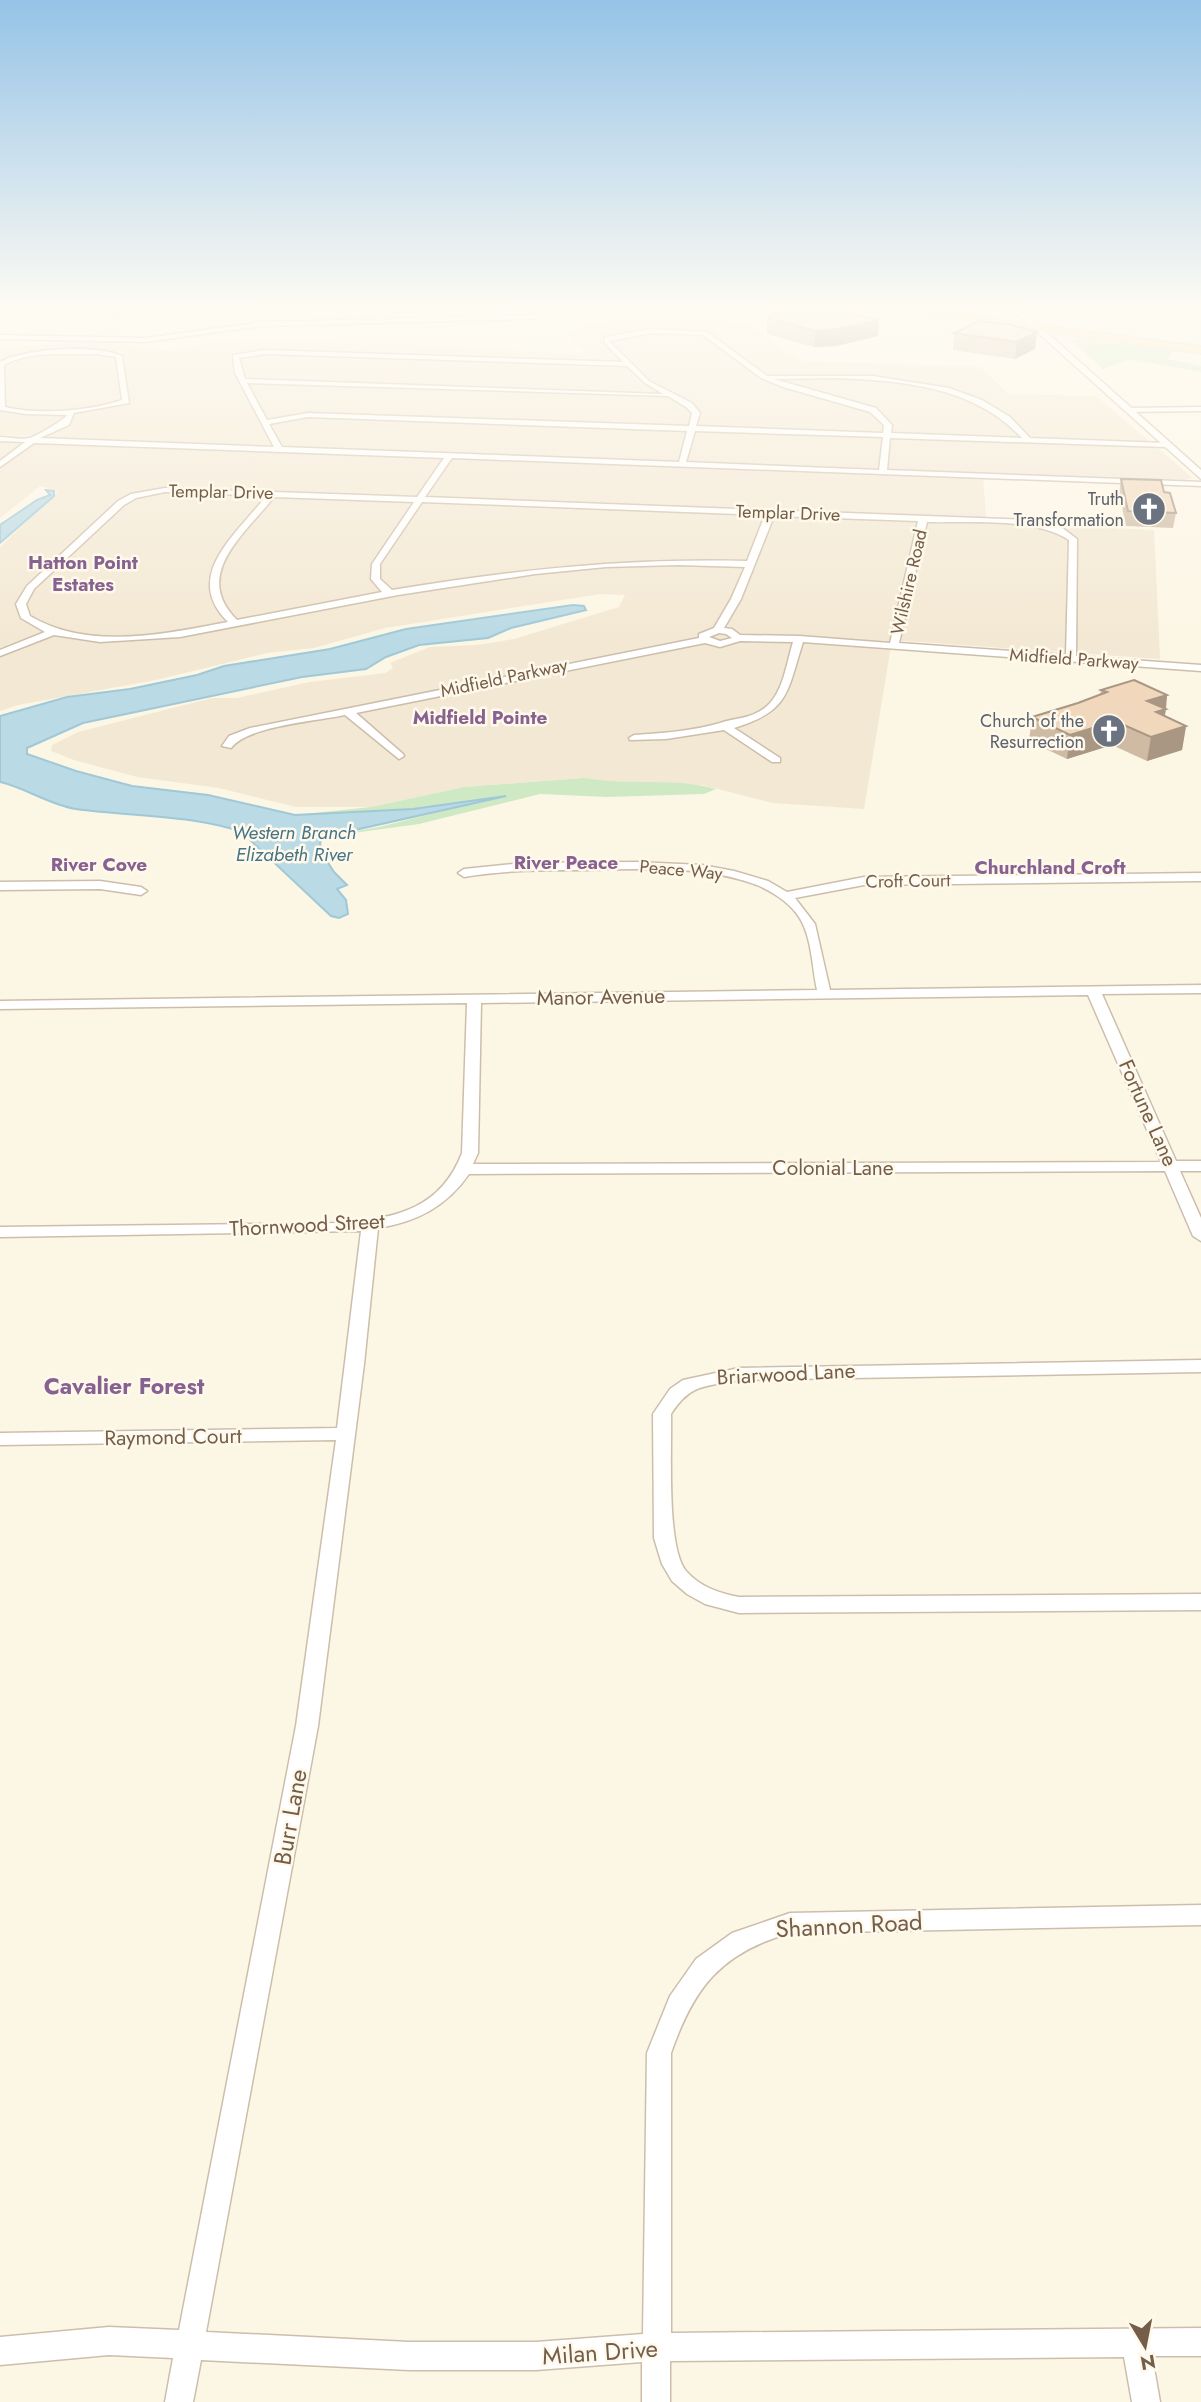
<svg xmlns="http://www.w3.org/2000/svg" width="1201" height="2402" font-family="Jost,sans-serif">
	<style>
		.residential { fill: #f3e8d3 }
		.green { fill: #cfe9c4 }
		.water { fill: #badae5; stroke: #a0c8d7; stroke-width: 2 }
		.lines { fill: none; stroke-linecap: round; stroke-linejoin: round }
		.street-casing { stroke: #cdbeac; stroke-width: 3 }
		.secondary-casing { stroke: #d0bfa9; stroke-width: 3 }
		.primary-casing { stroke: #ded8d4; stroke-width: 4 }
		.street { fill: #fff; fill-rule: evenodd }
		.secondary { fill: #fff; fill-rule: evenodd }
		.primary { fill: #f9e29f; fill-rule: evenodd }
		.wall { fill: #cfbaa3 }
		.shaded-wall { fill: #a99784 }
		.building { fill: #f1d8bd; stroke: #a99784; stroke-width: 2 }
		.labels { text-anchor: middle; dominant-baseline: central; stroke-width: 5; stroke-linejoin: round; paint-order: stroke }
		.far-street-label { font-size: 18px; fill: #745e4a; stroke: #fff9eb }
		.far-worship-label { font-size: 18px; fill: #5b616d; stroke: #fff9eb; text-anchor: end }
		.far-neighbourhood-label { font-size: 19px; font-weight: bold; fill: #876291; stroke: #fff9eb }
		.far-water-label { font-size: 19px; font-style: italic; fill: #457487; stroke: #fff9eb }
		.street-label { font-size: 21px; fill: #745e4a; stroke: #fff9eb }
		.neighbourhood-label { font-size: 23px; font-weight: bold; fill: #876291; stroke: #fff9eb }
		.near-street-label { font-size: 24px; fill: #745e4a; stroke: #fff9eb }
	</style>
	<rect width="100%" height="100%" fill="#fcf6e5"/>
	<g class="residential">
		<polygon points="699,318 748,324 793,356 805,361 980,367 1009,394 1096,396 1193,478 1180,481 0,435 0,348 104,341 171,351 220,340 507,347 514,351 586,353 566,332 590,323"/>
		<polygon points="0,442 983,478 986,518 1113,524 1114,528 1154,530 1160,659 892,640 864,809 773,803 702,785 616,784 584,778 464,787 371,807 296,807 219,788 137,777 74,760 51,751 52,745 78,732 212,698 237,698 310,682 385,673 393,668 390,663 430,647 477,645 514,639 619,607 625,595 600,594 385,628 314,648 267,653 156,680 18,705 0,711 0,547 58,491 40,486 0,518"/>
	</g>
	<g class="green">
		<polygon points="43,305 231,305 233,307 141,315 114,321 66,314 0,312 0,307"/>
		<polygon points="1080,339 1173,351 1168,359 1201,366 1201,372 1131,359 1103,369 1072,341"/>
		<path d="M 584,778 C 628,786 674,777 716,789 L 704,794 L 607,797 L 540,794 L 419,824 L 324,837 L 379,827 L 498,797 L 413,809 L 295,815 L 371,807 L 464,787 Z"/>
	</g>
	<g class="water">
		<polygon points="46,490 54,491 54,496 0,543 0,525 37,500 50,495"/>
		<path d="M 573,605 L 584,606 L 586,610 L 511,628 L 488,638 L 419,645 L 386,657 L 366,669 L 302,677 L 83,723 L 27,748 L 27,754 L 76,771 L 132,786 L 208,795 L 295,815 L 413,809 L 506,796 L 324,837 L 320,843 L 322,853 L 334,872 L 347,885 L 337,889 L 346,900 L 348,914 L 339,918 L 331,916 L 250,840 L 248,834 C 193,814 133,817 76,809 C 50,805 26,788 0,782 L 0,716 L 67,697 L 130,689 L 197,675 L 224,666 L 330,649 L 406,629 Z"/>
	</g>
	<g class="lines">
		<g class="street-casing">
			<g id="street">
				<polygon points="546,305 552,305 541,317 530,319 261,326 146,342 0,339 0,335 146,338 261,322 530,315 537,314"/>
				<path d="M 652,329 L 707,332 L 767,376 L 873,376 L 949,388 L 982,400 L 1010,417 L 1030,438 L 1166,443 L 1170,445 L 1166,447 L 890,438 L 887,470 L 1201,482 L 1201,486 L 452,458 L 425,497 L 1028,520 L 1061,527 L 1077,539 L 1076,656 L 1201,665 L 1201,671 L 803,642 C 787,692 790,711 734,728 L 780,758 L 780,762 L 772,762 L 724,730 L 666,739 L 630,740 L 629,738 L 634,735 C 663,733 693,731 720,723 C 738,717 755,719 770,703 C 784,688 787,661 793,642 L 740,641 L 720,647 L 705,643 L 356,713 L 403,754 L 404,756 L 399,759 L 345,715 C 317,721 247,726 231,748 L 222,746 L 229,736 L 250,728 L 699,638 L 699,634 L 714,628 L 731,599 L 745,567 L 678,565 L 606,567 L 535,574 L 398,595 L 180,637 L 100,642 L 54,635 L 0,656 L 0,650 L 45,632 L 21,618 L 16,604 L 27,586 L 118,501 L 131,494 L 165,488 L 417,497 L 444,458 L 34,443 L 0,467 L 0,461 L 25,442 L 0,441 L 0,437 C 9,437 20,440 29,438 C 35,437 64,420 67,415 L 26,414 L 0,410 L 0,362 C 25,348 97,344 122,356 L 129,403 L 74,413 L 69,425 L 40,438 L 274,447 L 235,373 L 233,355 L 265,350 L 623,362 L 604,342 L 605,337 ZM 652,333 L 703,335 L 761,378 L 783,387 L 870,412 L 884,425 L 883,433 L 696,426 L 700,413 L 692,403 L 649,381 L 609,341 ZM 97,354 L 116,357 L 122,400 C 90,411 38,415 5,407 L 4,365 C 31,350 68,355 97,354 ZM 265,354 L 627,366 L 645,383 L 663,394 L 245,379 L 239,358 ZM 836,378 C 903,381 973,386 1022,438 L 891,433 L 892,425 L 876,408 L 774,379 ZM 247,383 L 668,396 L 686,407 L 692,413 L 689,426 L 308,413 L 267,420 ZM 308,417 L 687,431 L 679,462 L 282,447 L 269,424 ZM 695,431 L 883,437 L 879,470 L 686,462 ZM 165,492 L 266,496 C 237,534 181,576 228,622 C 163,634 89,651 30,616 L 26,604 L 34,589 L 124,505 L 136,498 ZM 274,497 L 414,502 L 372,564 L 371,579 L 382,592 L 237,620 C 191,575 245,534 274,497 ZM 422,502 L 765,515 L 747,561 C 624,558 513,570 392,590 L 380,579 L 380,564 ZM 774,516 L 918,521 L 890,643 L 799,636 L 740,635 L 732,629 L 724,628 L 741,599 ZM 927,522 C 969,523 1034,517 1069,540 L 1066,655 L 899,643 ZM 719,633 L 726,634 L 732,638 L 720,641 L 709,637 Z"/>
				<polygon points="1201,407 1201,411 1128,412 1124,410 1128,408"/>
				<path d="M 636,862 L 702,865 L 734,871 L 768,881 L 787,892 L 864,877 L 1201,873 L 1201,881 L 864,885 L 795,898 L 815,924 L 830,990 L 1201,985 L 1201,993 L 1102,994 L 1176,1161 L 1201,1161 L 1201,1171 L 1180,1171 L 1201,1218 L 1201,1241 L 1193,1236 L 1165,1171 L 469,1174 C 447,1206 417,1222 378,1228 L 364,1364 L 318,1726 L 206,2332 L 409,2342 L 536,2342 L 643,2334 L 647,2053 L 670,1996 L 696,1959 L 732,1933 L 790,1913 L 1201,1905 L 1201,1925 L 790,1933 C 721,1953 694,1987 671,2053 L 671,2333 L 1201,2328 L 1201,2356 L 1152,2356 L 1160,2402 L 1132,2402 L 1124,2357 L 670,2361 L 670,2402 L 642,2402 L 642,2362 L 536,2370 L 409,2370 L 201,2360 L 193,2402 L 165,2402 L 173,2358 L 109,2355 L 0,2365 L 0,2337 L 109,2327 L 179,2330 L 296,1726 L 336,1440 L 0,1445 L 0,1433 L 337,1428 L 361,1231 L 0,1237 L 0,1227 L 343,1223 C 397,1218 441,1208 462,1153 L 467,1003 L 0,1009 L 0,1001 L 817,990 C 812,967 812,937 799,917 C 790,903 773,892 757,885 C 704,865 643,869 587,870 C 546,870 505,870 464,877 L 458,873 L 464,869 L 523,863 ZM 1088,995 L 1161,1162 L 473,1164 L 478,1153 L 481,1003 Z"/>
				<polygon points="100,881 141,887 147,891 141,895 100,889 0,890 0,882"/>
				<path d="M 1201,1360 L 1201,1372 L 739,1380 C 705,1387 691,1383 671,1414 C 672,1448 666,1547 686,1571 C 700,1587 719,1593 739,1597 L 1201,1594 L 1201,1610 L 739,1613 L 705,1604 L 687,1594 L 672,1581 L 662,1564 L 654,1538 L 653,1414 L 670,1389 L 683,1380 L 739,1368 Z"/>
			</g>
		</g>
		<g class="secondary-casing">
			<polygon id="secondary" points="1007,305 1016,305 1201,470 1201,479"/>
		</g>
		<g class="primary-casing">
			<polygon id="primary" points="856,305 885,305 1201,347 1201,353"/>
		</g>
		<use href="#street" class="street"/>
		<use href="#secondary" class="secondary"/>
		<use href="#primary" class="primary"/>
	</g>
	<g class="wall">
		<polygon points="769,312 879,320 878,336 836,346 814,347 767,334 767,318 769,318"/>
		<polygon points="980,321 1035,349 1015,359 953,350 954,333"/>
		<polygon points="1121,479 1176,513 1173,528 1126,526 1119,493"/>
		<polygon points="1101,690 1167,695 1164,716 1186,726 1182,750 1147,761 1112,745 1067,759 1029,741 1032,717 1078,703 1100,695"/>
	</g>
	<g class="shaded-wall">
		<polygon points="879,320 878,336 836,346 814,347 815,331"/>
		<polygon points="1037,332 1035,349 1015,359 1017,342"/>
		<polygon points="1167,695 1166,709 1162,733 1147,701"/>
		<polygon points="1115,721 1112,745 1067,759 1070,735"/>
		<polygon points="1186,726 1182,750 1147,761 1151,737"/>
	</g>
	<g class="building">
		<polygon points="805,305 818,305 879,320 837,329 815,331 767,318 781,315 769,312"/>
		<polygon points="980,321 1008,324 1037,332 1017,342 954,333"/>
		<polygon points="1121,479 1161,480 1164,492 1170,493 1176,513 1128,511"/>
		<polygon points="1134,680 1167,695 1147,701 1166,709 1156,712 1186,726 1151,737 1115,721 1070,735 1032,717 1078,703 1107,692 1101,690"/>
	</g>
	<linearGradient id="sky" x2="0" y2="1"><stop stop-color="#95c3e7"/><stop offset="0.48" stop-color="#fefbf3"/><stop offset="1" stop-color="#fefbf3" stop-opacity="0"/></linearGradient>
	<rect width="1201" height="641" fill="url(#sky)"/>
	<defs>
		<g id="church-disc" transform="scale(1.75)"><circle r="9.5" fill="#6b7280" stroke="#fff9eb"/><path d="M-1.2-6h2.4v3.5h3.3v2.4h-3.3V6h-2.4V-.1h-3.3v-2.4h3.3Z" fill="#fff"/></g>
	</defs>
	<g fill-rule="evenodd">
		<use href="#church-disc" x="1149" y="509"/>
		<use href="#church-disc" x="1109" y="731"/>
	</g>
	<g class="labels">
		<g class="far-street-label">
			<text transform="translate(221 492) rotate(1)">Templar Drive</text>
			<text transform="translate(788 513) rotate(2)">Templar Drive</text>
			<text transform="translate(909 582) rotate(-77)">Wilshire Road</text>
			<text transform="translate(1074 659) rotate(4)">Midfield Parkway</text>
			<text transform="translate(504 678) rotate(-12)">Midfield Parkway</text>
			<text transform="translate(681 870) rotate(5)">Peace Way</text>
			<text transform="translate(908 881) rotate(-1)">Croft Court</text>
		</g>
		<g class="far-worship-label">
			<text x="1124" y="499">Truth<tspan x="1124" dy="21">Transformation</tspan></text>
			<text x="1084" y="721">Church of the<tspan x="1084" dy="21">Resurrection</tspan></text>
		</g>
		<g class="far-neighbourhood-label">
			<text x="83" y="562">Hatton Point<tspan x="83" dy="22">Estates</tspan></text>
			<text x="480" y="717">Midfield Pointe</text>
			<text x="566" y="862">River Peace</text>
			<text x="99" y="864">River Cove</text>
			<text x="1050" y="867">Churchland Croft</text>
		</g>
		<g class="far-water-label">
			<text x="294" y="832">Western Branch<tspan x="294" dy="22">Elizabeth River</tspan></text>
		</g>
		<g class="street-label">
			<text transform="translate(601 997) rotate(-1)">Manor Avenue</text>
			<text transform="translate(1148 1113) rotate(66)">Fortune Lane</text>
			<text x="833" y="1168">Colonial Lane</text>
			<text transform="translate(307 1225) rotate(-3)">Thornwood Street</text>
			<text transform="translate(786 1374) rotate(-3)">Briarwood Lane</text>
			<text transform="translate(173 1437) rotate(-1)">Raymond Court</text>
		</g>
		<g class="neighbourhood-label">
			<text x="124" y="1386">Cavalier Forest</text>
		</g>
		<g class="near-street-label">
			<text transform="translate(290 1817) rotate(-80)">Burr Lane</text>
			<text transform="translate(849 1925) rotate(-3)">Shannon Road</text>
			<text transform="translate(600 2352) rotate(-4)">Milan Drive</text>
		</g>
	</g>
	<g transform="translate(1145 2346) rotate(170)" stroke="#fff9eb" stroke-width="5" paint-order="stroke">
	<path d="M0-5L12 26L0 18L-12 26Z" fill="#745e4a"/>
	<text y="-10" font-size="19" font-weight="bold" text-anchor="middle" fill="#745e4a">N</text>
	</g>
</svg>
